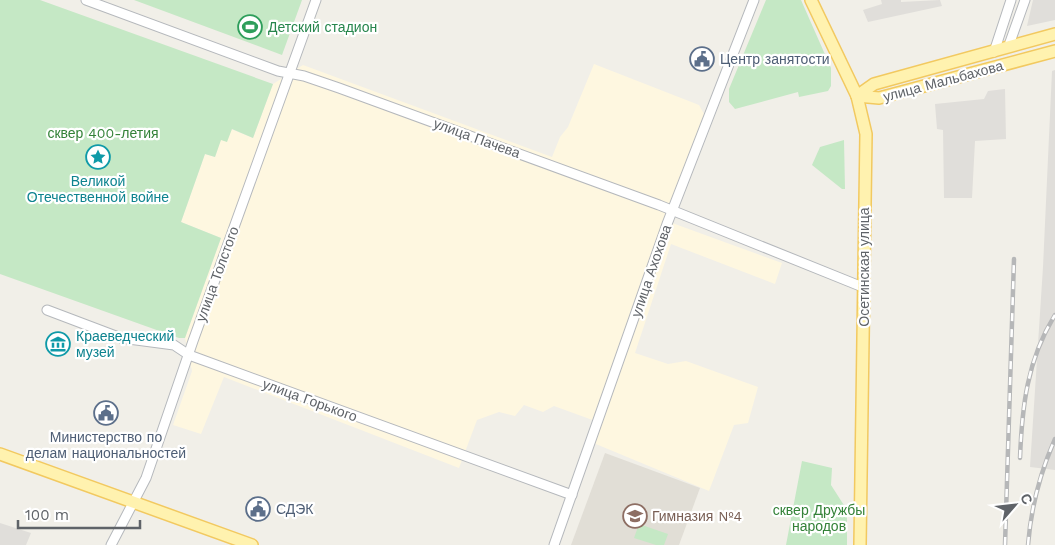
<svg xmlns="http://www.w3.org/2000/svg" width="1055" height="545" font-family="'Work Sans',sans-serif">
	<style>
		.commercial { fill: #fef7e0 }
		.industrial { fill: #e0deda }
		.education { fill: #e1ded6 }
		.green { fill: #c5e8c5 }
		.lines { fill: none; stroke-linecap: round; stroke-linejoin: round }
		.minor-casing { stroke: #b5b8bc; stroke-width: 11 }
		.major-casing { stroke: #f2c960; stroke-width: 14 }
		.minor { stroke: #fff; stroke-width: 9 }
		.major { stroke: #fff2af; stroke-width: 11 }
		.rail-casing { stroke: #b6b7b8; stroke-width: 4.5 }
		.rail { stroke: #fff; stroke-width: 2.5; stroke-dasharray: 8; stroke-linecap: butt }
		.labels { text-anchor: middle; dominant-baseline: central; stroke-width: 4.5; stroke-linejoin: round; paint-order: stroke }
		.leisure-label { font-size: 14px; fill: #27864d; stroke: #fff; text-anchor: start }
		.service-label { font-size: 14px; fill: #4e5e75; stroke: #fff; text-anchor: start }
		.street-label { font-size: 14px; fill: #5f6368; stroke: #fff }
		.park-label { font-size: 14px; fill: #348238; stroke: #fff }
		.culture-label { font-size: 14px; fill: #0d838f; stroke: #fff }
		.education-label { font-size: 14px; fill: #785e54; stroke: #fff; text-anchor: start }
	</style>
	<rect width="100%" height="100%" fill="#f1efe8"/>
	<polygon class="commercial" points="594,64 699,105 704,114 664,220 782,263 775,284 671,244 635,353 668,364 686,361 758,387 748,423 734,425 709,491 591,442 598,422 554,406 543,412 524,405 515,416 499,412 477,420 459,468 224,377 201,434 173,425 192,371 185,338 221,238 181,222 205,154 215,157 221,139 231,129 253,138 273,84 303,65 552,157 560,137 568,127"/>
	<g class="industrial">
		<polygon points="881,0 901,0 901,2 940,0 942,6 868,22 863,10 882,4"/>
		<polygon points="1033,0 1055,0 1055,20 1027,26"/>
		<polygon points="1055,70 1055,470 1030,467 1043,267 1052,71"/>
		<polygon points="1005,89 1006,139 975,141 972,198 944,198 943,130 937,129 935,104 984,99 988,91"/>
		<polygon points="0,523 31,533 26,545 0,545"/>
	</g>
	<polygon class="education" points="605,453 700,488 679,545 571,545"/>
	<g class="green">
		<polygon points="0,0 40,0 273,84 253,138 232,129 227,142 221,140 215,157 205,154 181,222 221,238 185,338 179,338 0,274"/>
		<polygon points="134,0 302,0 282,55"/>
		<polygon points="766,0 801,0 831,68 831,86 828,91 799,97 798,92 735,109 729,102 729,89"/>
		<polygon points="844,140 845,189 842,189 812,165 820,147"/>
		<polygon points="802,461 832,468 831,485 847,510 847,545 786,545"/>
		<polygon points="639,524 668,534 664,545 656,545 634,538"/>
	</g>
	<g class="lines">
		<g class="minor-casing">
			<g id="minor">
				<polyline points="86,0 278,71 304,76 339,88 659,205 865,288"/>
				<polyline points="1009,45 1025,0"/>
				<polyline points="994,52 1011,0"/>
				<polyline points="47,310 121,338 174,345 189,355 572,495"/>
				<polyline points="111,545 146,478 193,341 316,0"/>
				<polyline points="554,545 667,224 754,0"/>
			</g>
		</g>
		<g class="major-casing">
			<g id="major">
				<polyline points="811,0 857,96 866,134 860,545"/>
				<polyline points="857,96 874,84 1055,34"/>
				<polyline points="857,96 879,98 1055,51"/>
				<polyline points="0,454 252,545"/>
			</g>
		</g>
		<use href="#minor" class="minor"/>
		<use href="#major" class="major"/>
		<g class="rail-casing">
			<g id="rail">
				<path d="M 1020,458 C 1022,407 1027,360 1055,315"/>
				<polyline points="1005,545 1014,259"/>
				<path d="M 1028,545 C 1031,507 1040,473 1055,439"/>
			</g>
		</g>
		<use href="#rail" class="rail"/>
	</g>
	<defs>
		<g id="stadium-ring" transform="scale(1.25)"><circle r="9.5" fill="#fff" stroke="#2e9e5b" stroke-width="1.5"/><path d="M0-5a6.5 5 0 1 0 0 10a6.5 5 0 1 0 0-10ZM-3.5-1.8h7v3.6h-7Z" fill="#2e9e5b"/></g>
		<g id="civic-ring" transform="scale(1.25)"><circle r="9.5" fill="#fff" stroke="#5c6f8a" stroke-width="1.5"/><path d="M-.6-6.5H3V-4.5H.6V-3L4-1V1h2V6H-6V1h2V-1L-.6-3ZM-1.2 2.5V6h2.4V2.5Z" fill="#5c6f8a"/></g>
		<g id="sight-ring" transform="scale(1.25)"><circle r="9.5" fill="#fff" stroke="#0f9aa8" stroke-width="1.5"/><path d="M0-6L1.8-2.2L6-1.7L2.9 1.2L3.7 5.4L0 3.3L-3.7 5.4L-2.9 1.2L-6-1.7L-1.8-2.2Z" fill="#0f9aa8"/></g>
		<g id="museum-ring" transform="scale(1.25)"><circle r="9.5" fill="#fff" stroke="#0f9aa8" stroke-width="1.5"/><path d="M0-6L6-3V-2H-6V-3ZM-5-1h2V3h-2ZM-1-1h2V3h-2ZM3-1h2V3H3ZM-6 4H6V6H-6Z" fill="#0f9aa8"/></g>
		<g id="school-ring" transform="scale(1.25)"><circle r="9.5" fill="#fff" stroke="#8d6e63" stroke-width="1.5"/><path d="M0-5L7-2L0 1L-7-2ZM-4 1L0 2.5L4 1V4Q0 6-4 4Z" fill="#8d6e63"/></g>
	</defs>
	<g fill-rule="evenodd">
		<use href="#stadium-ring" x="250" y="27"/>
		<use href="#civic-ring" x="702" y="59"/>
		<use href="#sight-ring" x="98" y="157"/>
		<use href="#museum-ring" x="58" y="344"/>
		<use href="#civic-ring" x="106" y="413"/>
		<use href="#civic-ring" x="258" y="509"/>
		<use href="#school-ring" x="635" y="516"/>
	</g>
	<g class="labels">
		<g class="leisure-label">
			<text x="268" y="27">Детский стадион</text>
		</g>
		<g class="service-label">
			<text x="720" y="59">Центр занятости</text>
			<text x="106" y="437" text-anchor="middle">Министерство по<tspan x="106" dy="16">делам национальностей</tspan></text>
			<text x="276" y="509">СДЭК</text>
		</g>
		<g class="street-label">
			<text transform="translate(943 81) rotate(-15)">улица Мальбахова</text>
			<text transform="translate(477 138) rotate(20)">улица Пачева</text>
			<text transform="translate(864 267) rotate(-90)">Осетинская улица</text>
			<text transform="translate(651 271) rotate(-71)">улица Ахохова</text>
			<text transform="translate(217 274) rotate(-70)">улица Толстого</text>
			<text transform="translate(310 400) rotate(20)">улица Горького</text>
		</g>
		<g class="park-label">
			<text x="103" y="133">сквер 400-летия</text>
			<text x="819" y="510">сквер Дружбы<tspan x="819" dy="16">народов</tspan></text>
		</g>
		<g class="culture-label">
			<text x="98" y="181">Великой<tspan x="98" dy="16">Отечественной войне</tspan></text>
			<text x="76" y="336" text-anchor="start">Краеведческий<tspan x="76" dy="16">музей</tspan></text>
		</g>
		<g class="education-label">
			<text x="652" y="516">Гимназия №4</text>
		</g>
	</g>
	<g transform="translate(1015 505) rotate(62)" stroke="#ffffff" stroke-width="4" paint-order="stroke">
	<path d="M0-4L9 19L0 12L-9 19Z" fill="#5f6368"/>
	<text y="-8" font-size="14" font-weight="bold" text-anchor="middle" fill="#5f6368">С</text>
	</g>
	<path d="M18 520v8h122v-8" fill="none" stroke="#5f6368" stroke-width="2.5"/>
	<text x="25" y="520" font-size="15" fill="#5f6368" stroke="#ffffff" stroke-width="4" paint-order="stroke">100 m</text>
</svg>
